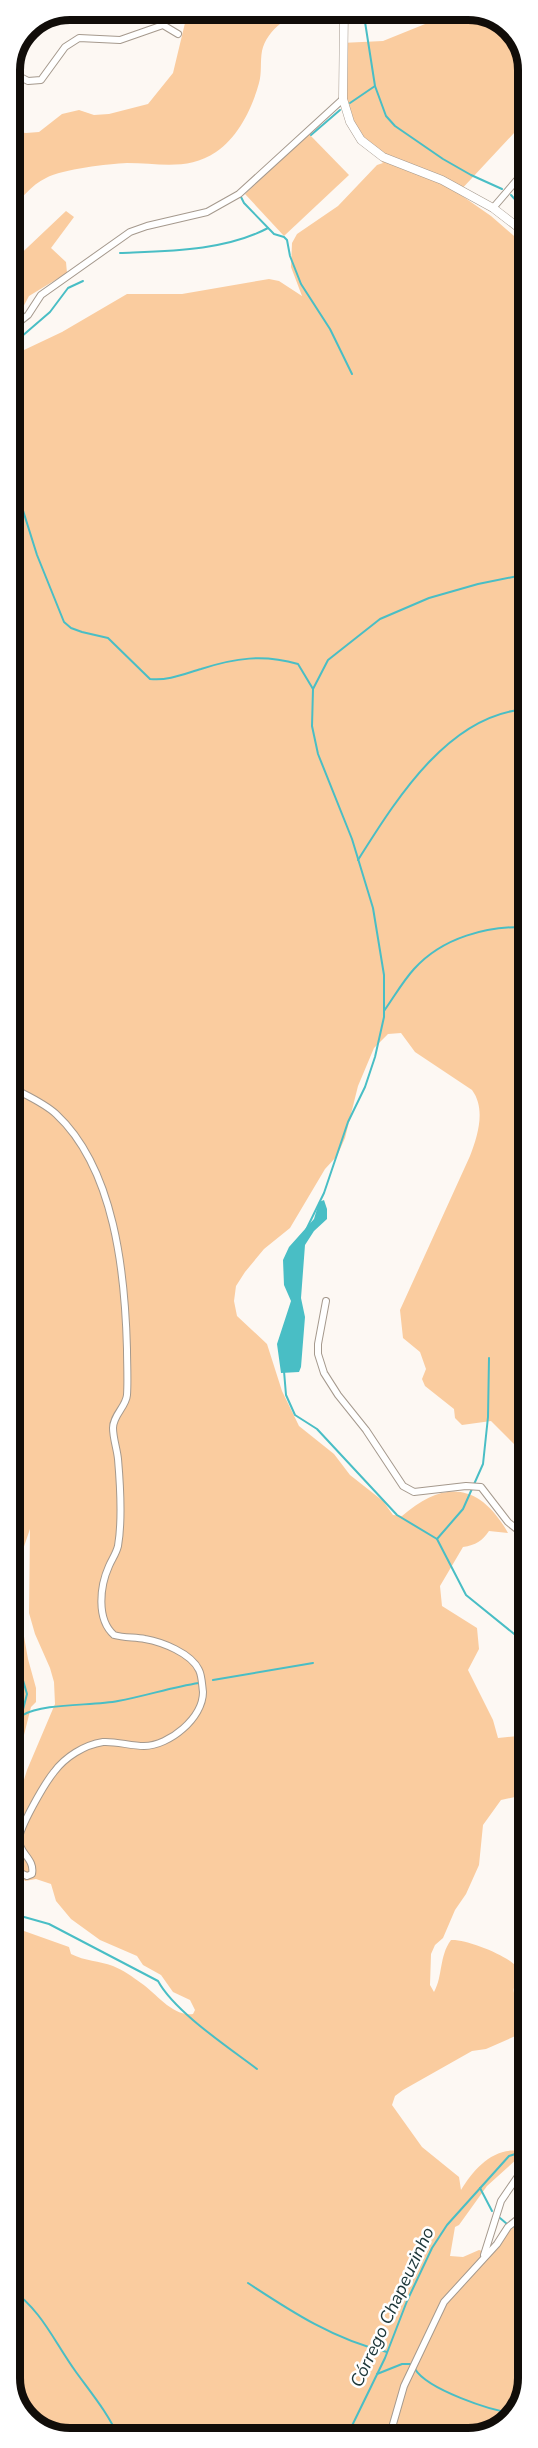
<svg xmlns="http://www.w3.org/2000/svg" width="538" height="2448" font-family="'Nunito Sans',sans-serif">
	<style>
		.green { fill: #facc9f }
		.water { fill: #49bec5 }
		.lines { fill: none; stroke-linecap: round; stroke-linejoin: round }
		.stream { stroke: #49bec5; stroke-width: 2 }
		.minor-casing { stroke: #a5998d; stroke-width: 8 }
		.tertiary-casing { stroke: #a5998d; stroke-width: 9 }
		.minor { stroke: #fff; stroke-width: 6 }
		.tertiary { stroke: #fff; stroke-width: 8 }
		.labels { text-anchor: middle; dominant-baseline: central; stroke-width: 5; stroke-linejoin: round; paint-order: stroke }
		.water-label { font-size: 18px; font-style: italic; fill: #1c3638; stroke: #fff }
		.rim { fill: none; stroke: #110d09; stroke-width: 8 }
	</style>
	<rect width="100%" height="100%" fill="#fdf8f3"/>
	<g class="green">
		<path d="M 180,9 L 312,9 C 291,13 267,29 262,51 C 260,62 262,73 259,83 C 252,109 238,137 216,152 C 188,171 159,163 127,163 C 108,164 63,169 46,178 C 31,185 20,200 9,212 L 9,131 L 26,133 L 39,132 L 62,114 L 79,110 L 94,115 L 109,114 L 148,104 L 173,73 L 185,23 Z"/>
		<path d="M 433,9 L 476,9 L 511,26 L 528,58 L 528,118 L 458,193 L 491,216 L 528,248 L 529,1450 L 517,1447 L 491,1421 L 462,1425 L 455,1418 L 454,1409 L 425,1386 L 422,1379 L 426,1369 L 420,1352 L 403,1338 L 400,1310 L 470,1156 C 478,1135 486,1109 472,1090 L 415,1052 L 401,1033 L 388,1034 L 374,1048 L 358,1086 L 345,1138 L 337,1156 L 325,1169 L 290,1228 L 264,1249 L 245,1272 L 236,1286 L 234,1301 L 237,1316 L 267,1344 L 282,1391 L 299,1426 L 334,1454 L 350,1475 L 383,1501 L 393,1515 L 402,1516 C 444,1479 480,1483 508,1533 L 489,1531 C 482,1541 476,1545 463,1547 L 440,1586 L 442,1606 L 477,1628 L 479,1649 L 468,1670 L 493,1720 L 498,1738 L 529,1735 L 529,1762 L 520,1796 L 501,1800 L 483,1825 L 479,1865 L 466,1894 L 455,1910 L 443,1938 L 435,1945 L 431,1954 L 430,1985 L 434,1992 C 443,1976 439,1956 451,1940 C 466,1939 507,1955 517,1967 C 518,1968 520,1976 521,1976 C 504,1996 521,1999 528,2015 C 530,2019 529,2026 529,2030 L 486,2049 L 472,2051 L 403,2090 L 395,2096 L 392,2105 L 422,2147 L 459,2177 L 461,2190 C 473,2170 493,2147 519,2151 L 519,2157 L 487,2186 L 459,2225 L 455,2227 L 450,2256 L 463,2257 L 479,2250 L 485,2252 L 493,2245 L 503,2228 L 529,2209 L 529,2379 L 514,2418 L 480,2438 L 62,2439 L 29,2424 L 10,2390 L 10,1926 L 69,1947 L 71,1954 C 85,1961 99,1961 113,1966 C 123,1970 133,1977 141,1983 C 157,1994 173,2017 193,2014 L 195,2010 L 190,2000 L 173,1992 L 161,1975 L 143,1965 L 137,1956 L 100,1940 L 71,1919 L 56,1901 L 51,1884 L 36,1879 L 25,1881 L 10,1861 L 10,1825 L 27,1770 L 55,1704 L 54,1682 L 50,1668 L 35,1634 L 29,1613 L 30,1529 L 18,1564 L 20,1614 L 28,1659 L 36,1688 L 36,1702 L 31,1707 L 20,1751 L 17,1785 L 10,1806 L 10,1748 L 14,1734 C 3,1714 22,1701 10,1674 L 9,368 L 24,350 L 62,332 L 127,294 L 182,294 L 269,279 L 279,281 L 302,296 L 291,267 L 292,243 L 297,234 L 338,206 L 377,165 L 383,163 L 347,122 L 341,43 L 383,41 L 435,20 Z"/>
		<polygon points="309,134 349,175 284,236 245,194"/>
		<polygon points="66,211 74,217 51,248 66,262 67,273 29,296 20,313 9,324 9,265"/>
	</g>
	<polygon class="water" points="324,1200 327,1209 327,1219 314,1231 305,1245 301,1298 305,1317 301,1367 299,1372 281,1373 277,1344 291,1301 284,1285 283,1260 289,1247 314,1219 319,1202"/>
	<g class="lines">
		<g class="stream">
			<polyline points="363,9 375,86 386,116 395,126 443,159 471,175 502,189"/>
			<polyline points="350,103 375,86"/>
			<polyline points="311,135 340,110"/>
			<polyline points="511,195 528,214"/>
			<polyline points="241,197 244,203 274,234 284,237 287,240 290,256 301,284 330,329 352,374"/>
			<path d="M 120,253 C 168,251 225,251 268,228"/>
			<polyline points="9,351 21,337 50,312 68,288 83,281"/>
			<path d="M 9,475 L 15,485 L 37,555 L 64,622 L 71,628 L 82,632 L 108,638 L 150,679 C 168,681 184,674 201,669 C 235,658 263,654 298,664 L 313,689"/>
			<path d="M 358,860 C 396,800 449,713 528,709"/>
			<path d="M 384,1011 C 394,997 403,981 414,969 C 443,937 487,926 528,927"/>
			<polyline points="306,1230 324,1193 348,1122 365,1087 375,1057 384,1017 384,975 373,908 352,839 318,754 312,726 313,689 328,660 380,619 429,598 478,584 528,574"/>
			<polyline points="284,1371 286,1395 295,1415 317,1429 397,1515 437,1539 466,1595 529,1646"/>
			<polyline points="437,1539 463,1509 483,1464 488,1417 489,1358"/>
			<polyline points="10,1571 15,1601 14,1649 27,1694 10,1760"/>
			<polyline points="213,1680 313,1663"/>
			<path d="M 23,1715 C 43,1703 93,1706 118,1701 C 146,1696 172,1687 199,1683"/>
			<path d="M 10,1913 L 49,1924 L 158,1981 C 175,2012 228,2047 257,2069"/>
			<polyline points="480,2188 492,2211"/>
			<polyline points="500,2218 507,2224"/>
			<polyline points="513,2226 529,2235"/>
			<path d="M 248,2283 C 292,2312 335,2340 387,2352"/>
			<path d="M 10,2288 C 43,2312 53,2340 76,2372 C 92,2394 108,2413 119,2438"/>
			<path d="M 415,2369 C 427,2389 492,2412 516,2413"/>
			<polyline points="377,2374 402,2364 410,2364"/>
			<polyline points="346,2438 385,2358 407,2301 432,2248 447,2225 509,2156 528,2150"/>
		</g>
		<g class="minor-casing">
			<g id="minor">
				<polyline points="9,71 28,81 41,80 65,47 79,38 120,40 163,25 178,34"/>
				<polyline points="493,208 516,181 528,172"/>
				<polyline points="9,330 28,315 41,295 130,232 147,226 207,212 239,194 343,99"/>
				<path d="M 9,1086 C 25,1095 43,1102 56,1114 C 115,1169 125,1274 127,1349 C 127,1364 128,1380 127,1395 C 126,1407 113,1415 113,1428 C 113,1438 117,1449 118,1459 C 120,1482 122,1523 118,1546 C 116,1554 112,1559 109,1566 C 100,1586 96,1619 114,1635 C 124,1638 135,1637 145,1639 C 162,1642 191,1653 199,1670 C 202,1676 202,1685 203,1692 C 203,1718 169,1746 144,1746 C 131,1746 115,1741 103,1742 C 84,1745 65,1757 54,1772 C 45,1783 18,1829 19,1841 C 20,1854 35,1859 32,1874 L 27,1876 L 16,1871 L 10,1863"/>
				<polyline points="326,1301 318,1344 318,1354 324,1373 338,1395 366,1430 403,1486 414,1492 466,1486 481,1487 508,1522 529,1539"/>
				<polyline points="484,2255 501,2201 529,2160"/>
				<polyline points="389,2438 404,2386 444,2302 497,2244 508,2227 529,2210"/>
			</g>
		</g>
		<g class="tertiary-casing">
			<polyline id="tertiary" points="344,9 343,99 350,122 361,140 383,157 442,180 493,208 528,235"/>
		</g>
		<use href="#minor" class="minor"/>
		<use href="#tertiary" class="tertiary"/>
	</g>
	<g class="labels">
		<g class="water-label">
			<text transform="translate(392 2307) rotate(-65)">Córrego Chapeuzinho</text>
		</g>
	</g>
	<path d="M0 0H538V2448H0ZM70 20H468A50 50 0 0 1 518 70V2378A50 50 0 0 1 468 2428H70A50 50 0 0 1 20 2378V70A50 50 0 0 1 70 20Z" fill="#fff" fill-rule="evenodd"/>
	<path class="rim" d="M70 20H468A50 50 0 0 1 518 70V2378A50 50 0 0 1 468 2428H70A50 50 0 0 1 20 2378V70A50 50 0 0 1 70 20Z"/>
</svg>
